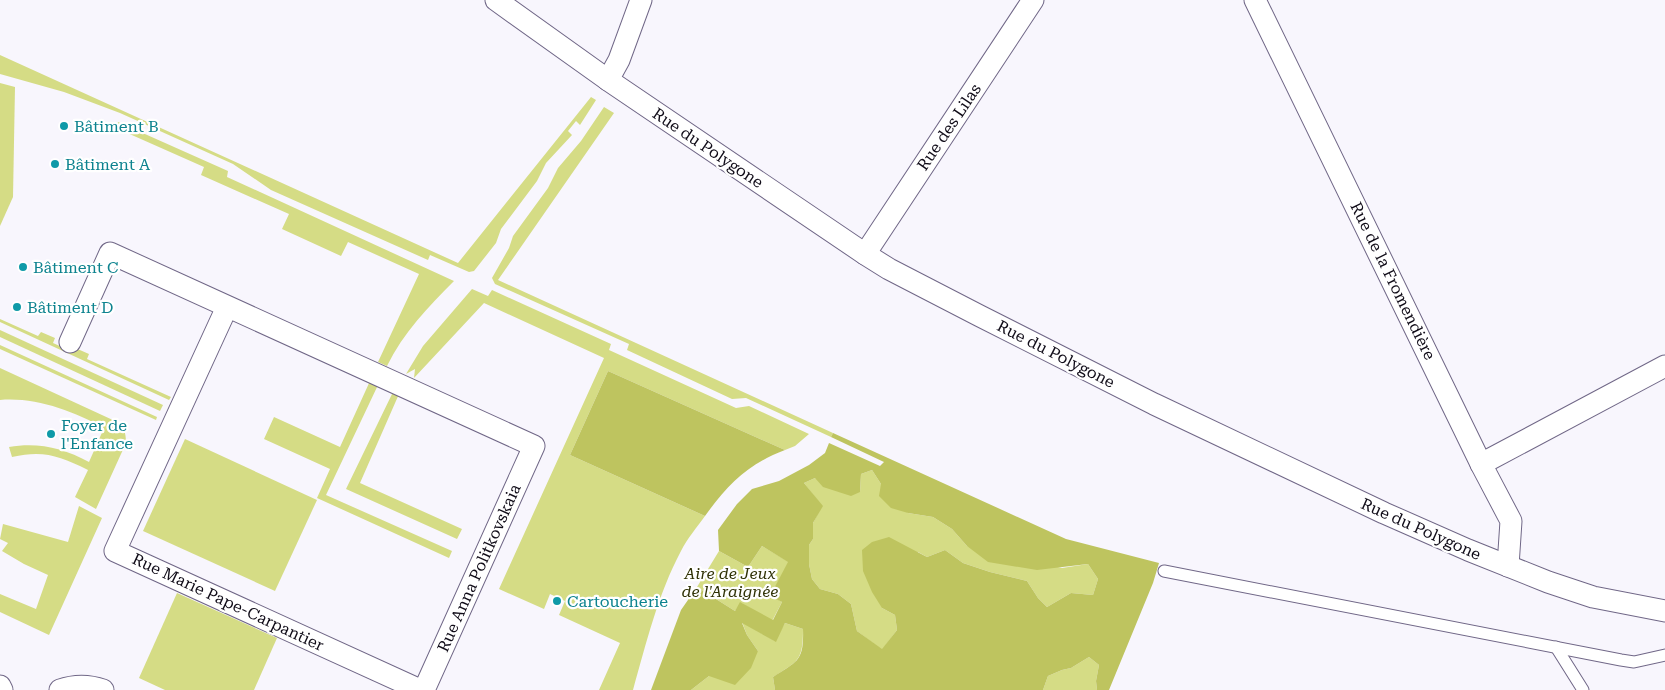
<svg xmlns="http://www.w3.org/2000/svg" width="1665" height="690" font-family="'Roboto Serif',serif">
	<style>
		.green { fill: #d5dc85 }
		.forest { fill: #bec45f; fill-rule: evenodd }
		.lines { fill: none; stroke-linecap: round; stroke-linejoin: round }
		.lane-casing { stroke: #706787; stroke-width: 13 }
		.street-casing { stroke: #706787; stroke-width: 23 }
		.lane { stroke: #fff; stroke-width: 11 }
		.street { stroke: #fff; stroke-width: 21 }
		.culture-dot { fill: #0f9aa8; stroke: #fff; stroke-width: 2 }
		.labels { text-anchor: middle; dominant-baseline: central; stroke-width: 4.5; stroke-linejoin: round; paint-order: stroke }
		.culture-label { font-size: 16px; fill: #0d838f; stroke: #fff; text-anchor: start }
		.street-label { font-size: 16px; fill: #100c18; stroke: #fff }
		.park-label { font-size: 16px; font-style: italic; fill: #303206; stroke: #fff }
	</style>
	<rect width="100%" height="100%" fill="#f8f6fd"/>
	<g class="green">
		<polygon points="0,55 458,263 591,97 596,100 580,125 576,121 568,131 572,135 546,163 537,181 501,229 496,243 474,271 469,272 430,255 428,260 271,190 233,164 120,113 64,92 0,74"/>
		<polygon points="0,83 15,87 13,197 0,226"/>
		<polygon points="604,107 614,113 498,280 833,433 831,437 746,398 732,399 627,350 629,344 495,284 492,278 509,248 513,236 548,188 558,168 581,141"/>
		<path d="M 118,122 L 228,171 L 227,177 L 454,281 C 429,306 403,333 387,366 L 378,362 L 419,274 L 348,242 L 341,256 L 282,229 L 289,214 L 201,175 L 204,167 L 116,128 Z"/>
		<path d="M 472,289 L 488,296 L 492,290 L 611,344 L 609,350 L 736,408 L 749,406 L 809,434 L 795,446 L 785,450 L 608,371 L 570,455 L 705,516 C 697,527 687,539 681,551 C 658,594 646,644 633,690 L 599,690 L 620,643 L 559,615 L 565,601 L 550,594 L 544,609 L 499,589 L 604,358 L 484,303 L 414,378 L 415,369 L 406,374 L 423,346 Z"/>
		<polygon points="0,319 38,336 41,332 55,338 53,343 71,351 73,347 89,354 87,359 171,397 169,400 0,322"/>
		<polygon points="0,330 163,405 160,411 0,337"/>
		<polygon points="0,345 157,417 156,420 0,349"/>
		<path d="M 0,368 L 115,421 C 124,427 126,432 126,443 L 96,509 L 75,497 L 88,470 C 59,456 44,450 12,457 L 9,447 C 38,442 63,448 89,462 L 104,428 C 73,411 36,397 0,400 Z"/>
		<polygon points="370,381 378,385 326,495 452,551 449,558 317,498 330,469 264,439 274,417 340,447"/>
		<polygon points="393,392 399,394 360,483 462,529 457,539 346,489"/>
		<polygon points="185,439 317,500 275,591 143,531"/>
		<polygon points="872,470 881,484 908,513 933,517 952,529 967,546 1062,568 1088,564 1098,579 1093,595 1071,593 1047,607 1038,598 1027,581 990,572 963,563 945,550 927,557 918,552 882,608 895,615 897,630 882,650 857,631 851,604 838,594 820,589 812,579 809,564 809,545 813,539 813,523 822,506 804,483 815,478 860,492 861,474"/>
		<polygon points="79,506 102,518 49,635 0,612 0,594 36,609 48,575 24,564 2,551 8,543 0,539 3,524 68,542"/>
		<polygon points="762,546 789,562 771,595 782,602 772,621 741,603 735,611 697,587 719,551 748,567"/>
		<polygon points="177,593 277,638 254,690 165,690 139,678"/>
		<path d="M 742,622 L 775,641 L 785,623 L 803,629 C 803,661 798,661 773,677 L 775,690 L 691,690 L 709,676 L 758,651 L 747,635 Z"/>
		<polygon points="1089,657 1099,665 1096,681 1097,690 1043,690 1048,676 1062,670 1071,668"/>
	</g>
	<g class="forest">
		<path d="M 608,371 L 785,450 C 748,464 728,484 705,516 L 570,455 Z"/>
		<path d="M 833,433 L 1066,539 L 1159,563 L 1153,583 L 1109,690 L 1097,690 L 1096,681 L 1099,665 L 1089,657 L 1071,668 L 1062,670 L 1048,676 L 1043,690 L 775,690 L 773,677 C 798,661 804,661 803,629 L 785,623 L 776,642 L 742,623 L 747,635 L 758,651 L 751,668 L 735,685 L 709,676 L 691,690 L 651,690 L 681,610 L 697,587 L 735,611 L 740,602 L 773,620 L 782,602 L 770,596 L 788,562 L 762,546 L 748,567 L 719,551 L 718,530 L 737,504 L 752,489 L 779,481 L 809,465 L 825,453 L 829,443 L 880,466 L 884,462 L 831,437 ZM 872,470 L 881,484 L 879,496 L 891,508 L 908,513 L 933,517 L 952,529 L 967,546 L 988,562 L 1037,570 L 1088,564 L 1098,579 L 1093,595 L 1071,593 L 1047,607 L 1038,598 L 1027,581 L 990,572 L 963,563 L 945,550 L 927,557 L 889,537 L 872,542 L 862,550 L 863,571 L 872,592 L 882,608 L 895,615 L 897,630 L 882,649 L 857,631 L 851,604 L 838,594 L 820,589 L 812,579 L 809,564 L 809,545 L 813,539 L 813,523 L 823,506 L 804,483 L 815,478 L 823,487 L 851,496 L 860,492 L 861,474 Z"/>
	</g>
	<g class="lines">
		<g class="lane-casing">
			<g id="lane">
				<polyline points="1164,571 1621,660 1634,662 1665,655"/>
				<polyline points="1556,647 1583,690"/>
			</g>
		</g>
		<g class="street-casing">
			<g id="street">
				<polyline points="496,0 608,80 865,254 889,269 980,316 1154,404 1384,513 1468,550 1548,582 1593,597 1665,611"/>
				<polyline points="1255,0 1481,464 1511,521 1508,566"/>
				<polyline points="608,80 619,60 641,0"/>
				<polyline points="865,254 1033,0"/>
				<polyline points="227,307 115,551 420,690"/>
				<polyline points="70,342 110,253 534,446 424,690"/>
				<polyline points="1481,464 1665,366"/>
				<polyline points="0,686 2,690"/>
				<path d="M 60,690 C 74,685 89,685 103,690"/>
			</g>
		</g>
		<use href="#lane" class="lane"/>
		<use href="#street" class="street"/>
	</g>
	<g class="culture-dot">
		<circle cx="64" cy="126" r="5"/>
		<circle cx="55" cy="164" r="5"/>
		<circle cx="23" cy="267" r="5"/>
		<circle cx="17" cy="307" r="5"/>
		<circle cx="51" cy="434" r="5"/>
		<circle cx="557" cy="601" r="5"/>
	</g>
	<g class="labels">
		<g class="culture-label">
			<text x="74" y="126">Bâtiment B</text>
			<text x="65" y="164">Bâtiment A</text>
			<text x="33" y="267">Bâtiment C</text>
			<text x="27" y="307">Bâtiment D</text>
			<text x="61" y="425">Foyer de<tspan x="61" dy="18">l'Enfance</tspan></text>
			<text x="567" y="601">Cartoucherie</text>
		</g>
		<g class="street-label">
			<text transform="translate(949 127) rotate(-56)">Rue des Lilas</text>
			<text transform="translate(708 148) rotate(34)">Rue du Polygone</text>
			<text transform="translate(1393 281) rotate(64)">Rue de la Fromendière</text>
			<text transform="translate(1056 354) rotate(27)">Rue du Polygone</text>
			<text transform="translate(1421 529) rotate(24)">Rue du Polygone</text>
			<text transform="translate(479 568) rotate(-66)">Rue Anna Politkovskaia</text>
			<text transform="translate(228 602) rotate(25)">Rue Marie Pape-Carpantier</text>
		</g>
		<g class="park-label">
			<text x="730" y="573">Aire de Jeux<tspan x="730" dy="18">de l'Araignée</tspan></text>
		</g>
	</g>
</svg>
